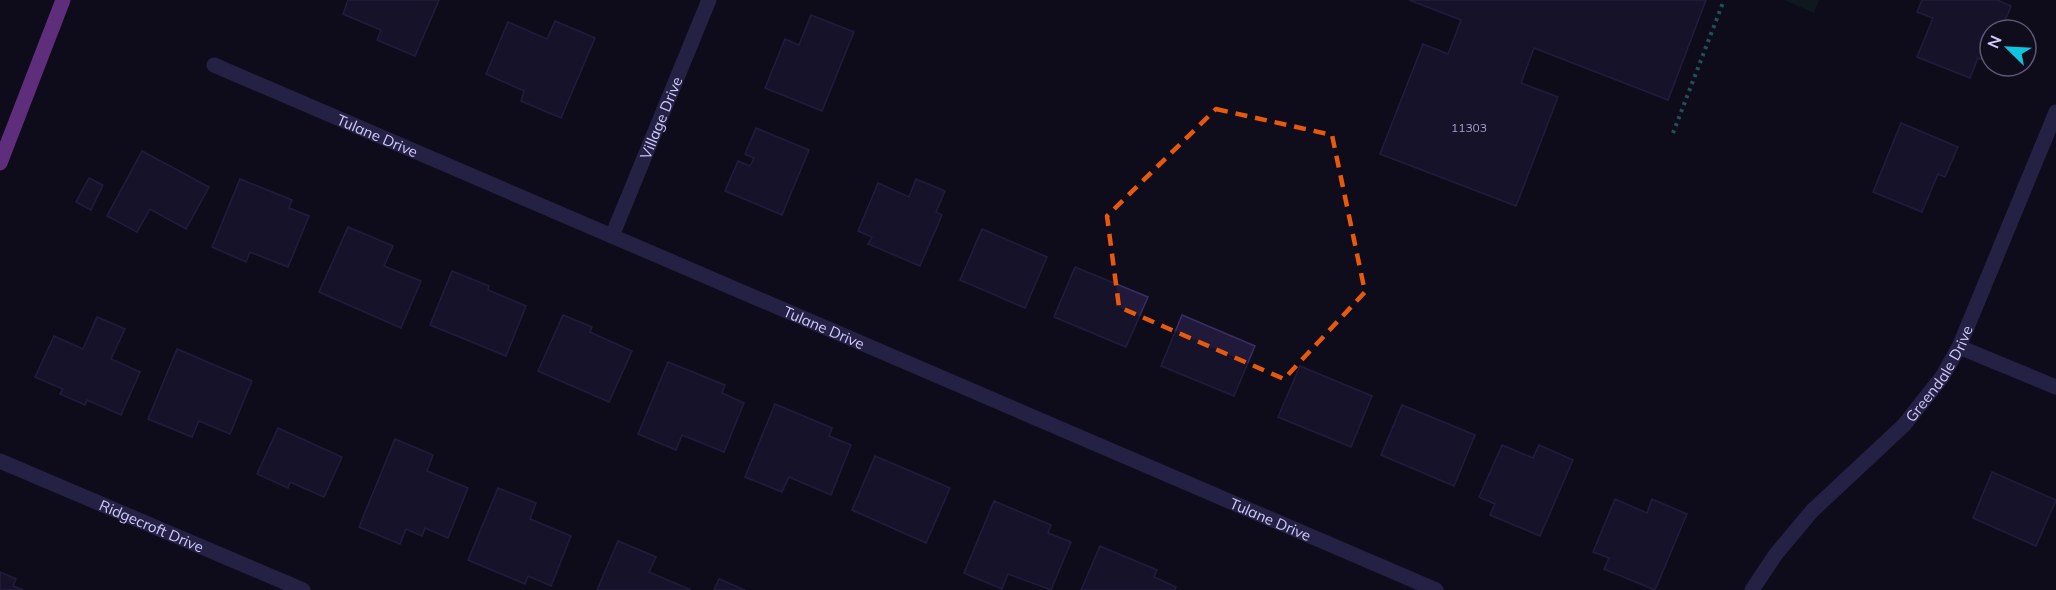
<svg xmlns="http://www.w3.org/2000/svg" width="2056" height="590" font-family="Mulish,sans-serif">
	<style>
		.green { fill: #102424 }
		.building { fill: #21193a; stroke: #3a2d65; stroke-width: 1.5 }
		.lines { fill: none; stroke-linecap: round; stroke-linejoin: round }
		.path { stroke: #34a4a1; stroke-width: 4; stroke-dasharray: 3 4.5; stroke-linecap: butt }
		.street { stroke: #3e3a77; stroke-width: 15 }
		.primary { stroke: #bf58f4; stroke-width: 15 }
		.marked { fill: none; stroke: #e8590c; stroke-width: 4.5; stroke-dasharray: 12 8; stroke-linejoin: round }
		.labels { text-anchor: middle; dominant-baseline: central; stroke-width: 5; stroke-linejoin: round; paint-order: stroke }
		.number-label { font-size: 12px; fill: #a59dcb }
		.street-label { font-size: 15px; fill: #d1c9fb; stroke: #0f0c1b }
	</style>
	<rect width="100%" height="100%" fill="#0f0c1b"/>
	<polygon class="green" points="1784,0 1819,0 1814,13"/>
	<g class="building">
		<polygon points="348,0 439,0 415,56 377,40 381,30 343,14"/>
		<polygon points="1409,0 1706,0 1668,100 1534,48 1521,83 1558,97 1516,206 1380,154 1423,44 1448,54 1461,20"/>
		<polygon points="1922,0 1997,0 2011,6 2001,30 1990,30 1988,62 1978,58 1970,78 1917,57 1933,18 1917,12"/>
		<polygon points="811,15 854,32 822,111 765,88 785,39 799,45"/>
		<polygon points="555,21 595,38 561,118 521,101 524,91 486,74 508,22 547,39"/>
		<polygon points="1901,123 1958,147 1945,177 1938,174 1922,212 1873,192"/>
		<polygon points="756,128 809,150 782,215 725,191 738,161 750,166 754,158 745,154"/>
		<polygon points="142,151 209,187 186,229 150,209 137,232 107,216"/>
		<polygon points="89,178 103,185 91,210 76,202"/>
		<polygon points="240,179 292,200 289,208 309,216 288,267 250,252 246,262 212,247"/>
		<polygon points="916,179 945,191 936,212 942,215 920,266 868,244 872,237 858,231 878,183 909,197"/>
		<polygon points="348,227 393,246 384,266 421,281 401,328 319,292"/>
		<polygon points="982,229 1047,257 1025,308 960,280"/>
		<polygon points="1075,267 1148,297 1126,347 1054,317"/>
		<polygon points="452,271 489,286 488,290 526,306 506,356 430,325"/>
		<polygon points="563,315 592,327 590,332 632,351 609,402 538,371"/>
		<polygon points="1182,315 1255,346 1234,396 1161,366"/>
		<polygon points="97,317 125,329 111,359 140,372 121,415 87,400 85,405 60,394 63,389 35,377 54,336 83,349"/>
		<polygon points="177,349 252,381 230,434 199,421 192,437 148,419"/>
		<polygon points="668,362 725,385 722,393 744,403 724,452 682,435 676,450 638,434"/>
		<polygon points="1300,366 1372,396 1351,447 1278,417"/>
		<polygon points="775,404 832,428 829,436 851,445 831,495 789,477 782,492 745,477"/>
		<polygon points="1402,405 1475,435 1454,486 1381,455"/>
		<polygon points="278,428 342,457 324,497 290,482 288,488 257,474"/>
		<polygon points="395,439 433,455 427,471 468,488 448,538 425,528 422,536 406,529 400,544 359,527"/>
		<polygon points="1502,445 1533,458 1539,445 1573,460 1540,536 1490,515 1495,504 1479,497"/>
		<polygon points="875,456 950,488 926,543 852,510"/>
		<polygon points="1992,472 2056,500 2036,546 1973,518"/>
		<polygon points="498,488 536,503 530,519 571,536 551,586 528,576 525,584 468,560"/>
		<polygon points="1615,499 1647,513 1652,499 1687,514 1655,590 1604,569 1609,558 1593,552"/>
		<polygon points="994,501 1051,525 1048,533 1071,542 1051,590 1008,574 1002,589 964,573"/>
		<polygon points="618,541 656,557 649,572 691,590 597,590"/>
		<polygon points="1100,546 1157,570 1154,577 1176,587 1175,590 1081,590"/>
		<polygon points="0,572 16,579 13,586 23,590 0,590"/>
		<polygon points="719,579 745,590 714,590"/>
	</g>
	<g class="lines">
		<polyline class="path" points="1673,133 1724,0"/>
		<g class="street">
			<path id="s1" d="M 214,65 L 1436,590"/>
			<path id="s2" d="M 612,236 L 709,0"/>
			<polyline points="1959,347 2056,387"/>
			<path id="s3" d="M 0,461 L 303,590"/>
			<path id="s4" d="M 1752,590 L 1776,554 L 1812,511 L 1904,425 L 1942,377 L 1959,347 L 2056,112"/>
		</g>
		<polyline class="primary" points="0,163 63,0"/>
	</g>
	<path d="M0 0H2056V590H0ZM 1216,109 L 1332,135 L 1365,292 L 1284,379 L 1119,307 L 1107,216 Z" fill="#0f0c1b" fill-opacity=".55" fill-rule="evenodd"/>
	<path class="marked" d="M 1216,109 L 1332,135 L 1365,292 L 1284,379 L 1119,307 L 1107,216 Z"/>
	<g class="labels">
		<g class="number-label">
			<text x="1469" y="127">11303</text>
		</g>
		<g class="street-label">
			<text stroke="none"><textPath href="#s2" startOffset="128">Village Drive</textPath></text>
			<text stroke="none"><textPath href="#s1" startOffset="178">Tulane Drive</textPath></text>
			<text stroke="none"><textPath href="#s1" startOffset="664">Tulane Drive</textPath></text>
			<text stroke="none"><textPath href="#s4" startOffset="288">Greendale Drive</textPath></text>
			<text stroke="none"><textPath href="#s1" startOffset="1150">Tulane Drive</textPath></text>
			<text stroke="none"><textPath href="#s3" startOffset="165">Ridgecroft Drive</textPath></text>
		</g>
	</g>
	<g transform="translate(2008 48) rotate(294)"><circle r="28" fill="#0f0c1b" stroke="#5d5875" stroke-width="1.5"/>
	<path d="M0-4.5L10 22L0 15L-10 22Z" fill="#0fc6e1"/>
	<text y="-9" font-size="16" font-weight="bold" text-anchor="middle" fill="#d1c9fb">N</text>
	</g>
</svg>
